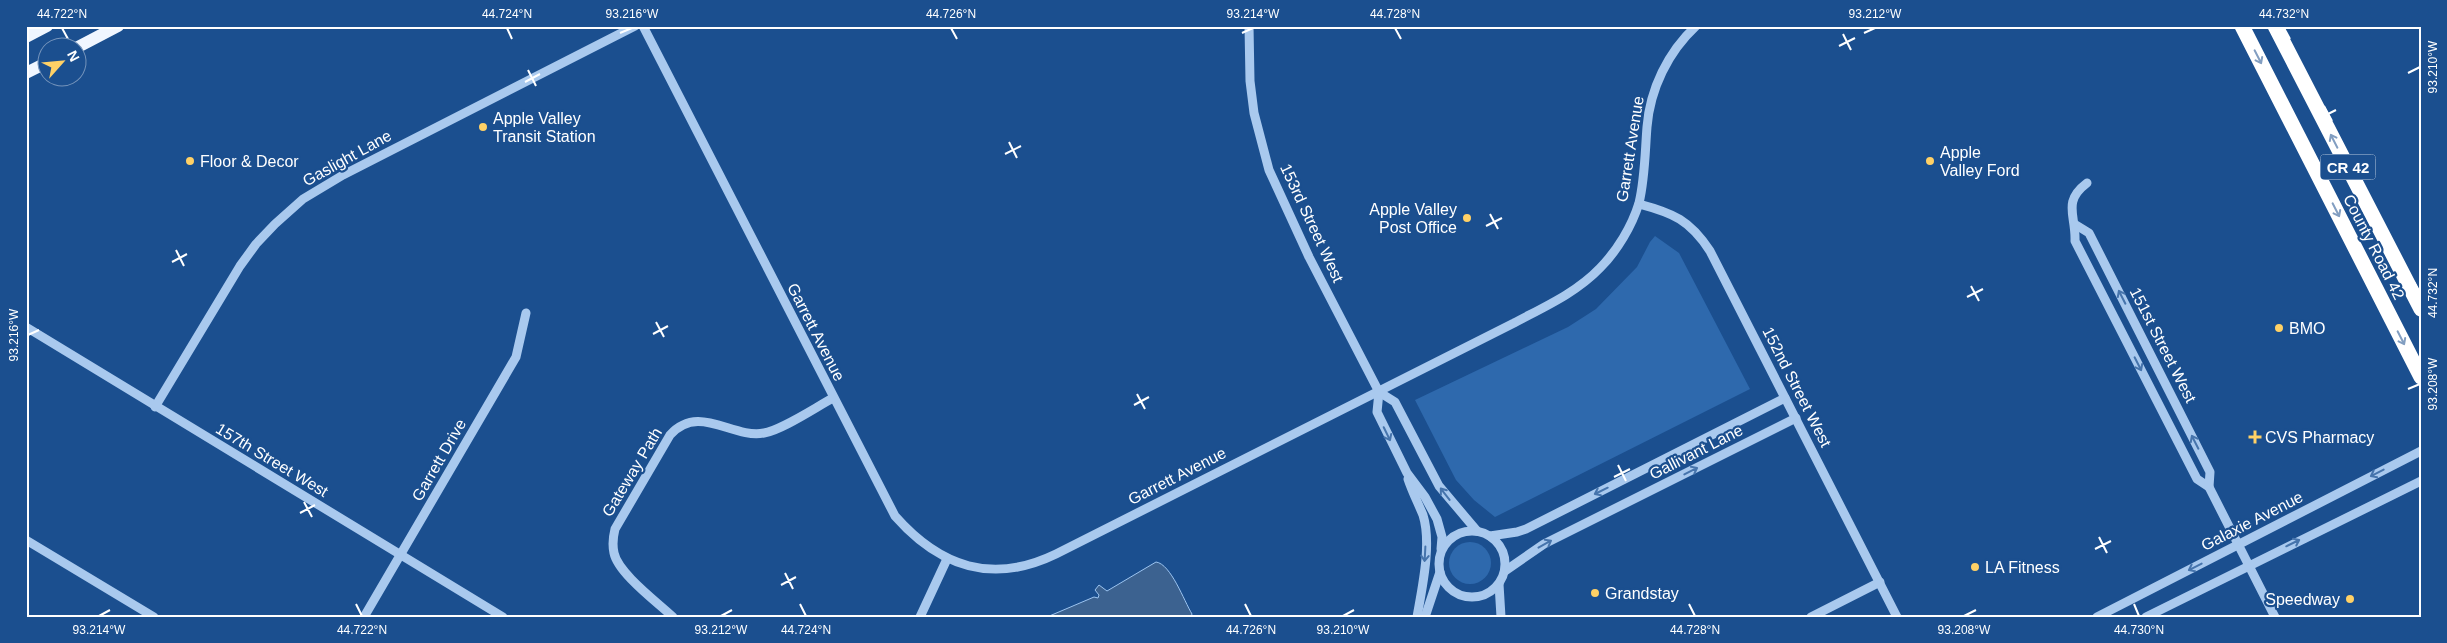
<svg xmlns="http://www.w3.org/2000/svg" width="2447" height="643" font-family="Arial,sans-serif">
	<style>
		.green { fill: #2e69ad }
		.water { fill: #3c6290; stroke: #9cc4f0 }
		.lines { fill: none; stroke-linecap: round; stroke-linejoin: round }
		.minor { stroke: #a9c9ee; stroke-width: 9 }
		.major { stroke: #f0f6ff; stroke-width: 12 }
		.highway { stroke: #fff; stroke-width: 15 }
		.oneway { stroke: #829ec1 }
		.oneway2 { stroke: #4674ac }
		.ticks { fill: none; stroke: #fff; stroke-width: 2 }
		.poi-dot { fill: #ffd166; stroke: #1b4f8f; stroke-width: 2 }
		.labels { text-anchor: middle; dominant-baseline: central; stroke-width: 4.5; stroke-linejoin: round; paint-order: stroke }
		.shield { fill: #1b4f8f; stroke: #bbcadd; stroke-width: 1 }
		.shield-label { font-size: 15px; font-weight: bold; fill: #fff }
		.poi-label { font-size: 16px; fill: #fff; stroke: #1b4f8f; text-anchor: start }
		.street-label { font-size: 16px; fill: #fff; stroke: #1b4f8f }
		.neatline { fill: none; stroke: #fff; stroke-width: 2 }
		.ticks-label { font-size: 12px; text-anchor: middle; fill: #fff }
	</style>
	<rect width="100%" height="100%" fill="#1b4f8f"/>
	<g class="green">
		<polygon points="1655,236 1679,253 1750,389 1495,517 1474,500 1456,480 1415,400 1568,327 1596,309 1637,267 1650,242"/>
		<circle cx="1470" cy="563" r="21"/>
	</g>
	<path class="water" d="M 1156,562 C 1171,564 1184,601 1192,614 L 1191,617 L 1047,617 L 1094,597 L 1098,598 L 1099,595 L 1095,590 L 1099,585 L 1107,591 Z"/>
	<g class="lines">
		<g class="minor">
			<path d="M 643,26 L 895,516 C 940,567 992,585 1056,554 L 1514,323 C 1544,307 1576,293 1600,268 C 1617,251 1632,226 1639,203 C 1645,178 1645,152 1647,127 C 1650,89 1668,52 1696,26"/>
			<polyline points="1249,26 1250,81 1254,113 1269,170 1309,257 1379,392 1395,402 1439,486 1477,531"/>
			<path d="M 2087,183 C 2062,202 2076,215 2075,241 L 2197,479 L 2209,487 L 2275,617"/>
			<path d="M 1639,204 C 1673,213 1690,220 1710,251 L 1897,617"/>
			<polyline points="2076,225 2089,233 2210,472 2209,487"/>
			<polyline points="26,327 503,617"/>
			<polyline points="1379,392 1377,412 1407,473 1425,497 1437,519 1442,537 1441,549"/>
			<polyline points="155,407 240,266 256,244 275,224 303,199 343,175 635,26"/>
			<path d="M 1408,479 C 1412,491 1418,503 1423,515 C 1432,544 1422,588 1417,617"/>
			<circle cx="1472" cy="564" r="33"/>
			<polyline points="1490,536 1517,532 1526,529 1785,398"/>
			<polyline points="26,540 154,617"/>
			<polyline points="1505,571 1544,544 1796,418"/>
			<polyline points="1499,584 1501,617"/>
			<polyline points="364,617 516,357 526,313"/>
			<path d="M 673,617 C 657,602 618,573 614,553 C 612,544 613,537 615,529 L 670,435 C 699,403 732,439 764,433 C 782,430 816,407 833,398"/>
			<polyline points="920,617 947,559"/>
			<polyline points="1425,617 1440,572"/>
			<polyline points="1811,617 1880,582"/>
			<polyline points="2097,617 2421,451"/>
			<polyline points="2146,617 2421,481"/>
		</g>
		<g class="major">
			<polyline points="26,37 47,26"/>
			<polyline points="76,48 118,26"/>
			<polyline points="26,73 48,62"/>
		</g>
		<g class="highway">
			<polyline points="2242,26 2421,377"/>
			<polyline points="2275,26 2421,309"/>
		</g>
	</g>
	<defs><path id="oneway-shaft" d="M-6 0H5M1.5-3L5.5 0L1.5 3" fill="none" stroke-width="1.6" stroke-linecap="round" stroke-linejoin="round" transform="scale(1.25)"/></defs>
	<g class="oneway">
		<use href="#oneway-shaft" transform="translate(2258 57) rotate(63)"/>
		<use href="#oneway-shaft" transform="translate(2334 141) rotate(-117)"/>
		<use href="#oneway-shaft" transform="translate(2336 210) rotate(63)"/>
		<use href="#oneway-shaft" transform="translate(2401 338) rotate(63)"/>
	</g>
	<g class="oneway2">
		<use href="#oneway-shaft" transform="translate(2122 297) rotate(-117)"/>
		<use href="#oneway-shaft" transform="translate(2138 364) rotate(63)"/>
		<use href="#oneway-shaft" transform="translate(1387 434) rotate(64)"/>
		<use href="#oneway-shaft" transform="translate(2195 442) rotate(-117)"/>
		<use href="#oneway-shaft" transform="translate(1691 471) rotate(-27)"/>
		<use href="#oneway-shaft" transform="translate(2377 473) rotate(153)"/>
		<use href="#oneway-shaft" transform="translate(1601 491) rotate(154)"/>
		<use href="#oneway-shaft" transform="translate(1445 494) rotate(-128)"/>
		<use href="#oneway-shaft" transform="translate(2293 543) rotate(-26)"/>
		<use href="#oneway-shaft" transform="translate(1545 544) rotate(-29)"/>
		<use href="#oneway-shaft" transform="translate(1425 554) rotate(93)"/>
		<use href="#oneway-shaft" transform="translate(2195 567) rotate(153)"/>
	</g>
	<path class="ticks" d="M 62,28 L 68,39M 507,28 L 512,39M 951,28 L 957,39M 1395,28 L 1401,39M 2284,28 L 2290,39M 620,33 L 632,28M 1242,33 L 1253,28M 1864,33 L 1875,28M 1843,34 L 1851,50M 1839,46 L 1855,38M 528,70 L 536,86M 2408,73 L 2420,67M 525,82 L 540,74M 2324,106 L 2332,121M 2320,118 L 2336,110M 1009,142 L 1017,158M 1005,154 L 1021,146M 1490,214 L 1498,229M 1486,226 L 1502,218M 176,250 L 184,266M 172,262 L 187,254M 2414,282 L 2420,293M 1971,286 L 1979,301M 1967,297 L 1983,289M 656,322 L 664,337M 653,334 L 668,326M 28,335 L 39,330M 2408,389 L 2420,384M 1137,394 L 1145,409M 1134,405 L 1149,397M 1618,465 L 1626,481M 1614,477 L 1630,469M 304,502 L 312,517M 300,513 L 315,505M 2099,537 L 2107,553M 2095,549 L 2111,541M 785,573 L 793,589M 781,585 L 796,577M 356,604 L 362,616M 800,604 L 806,616M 1245,604 L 1251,616M 1689,604 L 1695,616M 2134,604 L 2139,616M 99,616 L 110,610M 721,616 L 732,610M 1343,616 L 1354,610M 1964,616 L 1976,610"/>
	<g class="poi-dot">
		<circle cx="483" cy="127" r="5"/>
		<circle cx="190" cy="161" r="5"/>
		<circle cx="1930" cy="161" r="5"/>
		<circle cx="1467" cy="218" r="5"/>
		<circle cx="2279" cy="328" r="5"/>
		<path d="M2252.5 429.5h5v5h5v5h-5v5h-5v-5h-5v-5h5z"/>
		<circle cx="1975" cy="567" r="5"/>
		<circle cx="1595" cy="593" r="5"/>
		<circle cx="2350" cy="599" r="5"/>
	</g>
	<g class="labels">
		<rect class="shield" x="2320.5" y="154.5" width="55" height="25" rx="4"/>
		<g class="shield-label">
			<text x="2348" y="167">CR 42</text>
		</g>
		<g class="poi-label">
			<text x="493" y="118">Apple Valley<tspan x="493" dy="18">Transit Station</tspan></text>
			<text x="1940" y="152">Apple<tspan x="1940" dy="18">Valley Ford</tspan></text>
			<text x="200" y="161">Floor &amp; Decor</text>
			<text x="1457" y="209" text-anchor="end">Apple Valley<tspan x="1457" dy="18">Post Office</tspan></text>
			<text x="2289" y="328">BMO</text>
			<text x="2265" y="437">CVS Pharmacy</text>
			<text x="1985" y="567">LA Fitness</text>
			<text x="1605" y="593">Grandstay</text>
			<text x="2340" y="599" text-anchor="end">Speedway</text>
		</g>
		<g class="street-label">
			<text transform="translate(1630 149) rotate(-81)">Garrett Avenue</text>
			<text transform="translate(347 158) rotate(-29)">Gaslight Lane</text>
			<text transform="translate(1312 223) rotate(65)">153rd Street West</text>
			<text transform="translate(2374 247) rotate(63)">County Road 42</text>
			<text transform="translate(816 332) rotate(63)">Garrett Avenue</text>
			<text transform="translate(2163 345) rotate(63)">151st Street West</text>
			<text transform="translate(1797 387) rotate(63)">152nd Street West</text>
			<text transform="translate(1696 452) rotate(-27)">Gallivant Lane</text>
			<text transform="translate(272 460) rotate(31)">157th Street West</text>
			<text transform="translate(439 460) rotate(-60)">Garrett Drive</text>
			<text transform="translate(632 472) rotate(-59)">Gateway Path</text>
			<text transform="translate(1177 476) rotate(-27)">Garrett Avenue</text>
			<text transform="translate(2252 521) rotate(-27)">Galaxie Avenue</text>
		</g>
	</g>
	<rect width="2447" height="643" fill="none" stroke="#1b4f8f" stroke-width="55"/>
	<g transform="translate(62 62) rotate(63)"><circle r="24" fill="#1b4f8f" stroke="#7695bc"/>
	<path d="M0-4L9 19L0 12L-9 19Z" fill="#ffd166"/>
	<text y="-8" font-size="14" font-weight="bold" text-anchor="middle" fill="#ffffff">N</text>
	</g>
	<rect x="28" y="28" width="2392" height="588" class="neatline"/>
	<g class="ticks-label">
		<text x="62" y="18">44.722°N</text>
		<text x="507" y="18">44.724°N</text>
		<text x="632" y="18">93.216°W</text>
		<text x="951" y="18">44.726°N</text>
		<text x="1253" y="18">93.214°W</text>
		<text x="1395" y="18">44.728°N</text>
		<text x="1875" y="18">93.212°W</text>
		<text x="2284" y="18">44.732°N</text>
		<text transform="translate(2433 67) rotate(-90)" y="4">93.210°W</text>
		<text transform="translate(2433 293) rotate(-90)" y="4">44.732°N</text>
		<text transform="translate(14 335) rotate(-90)" y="4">93.216°W</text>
		<text transform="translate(2433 384) rotate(-90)" y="4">93.208°W</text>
		<text x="99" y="634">93.214°W</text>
		<text x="362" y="634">44.722°N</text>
		<text x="721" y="634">93.212°W</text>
		<text x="806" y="634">44.724°N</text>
		<text x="1251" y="634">44.726°N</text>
		<text x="1343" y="634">93.210°W</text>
		<text x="1695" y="634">44.728°N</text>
		<text x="1964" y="634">93.208°W</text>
		<text x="2139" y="634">44.730°N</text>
	</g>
</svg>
